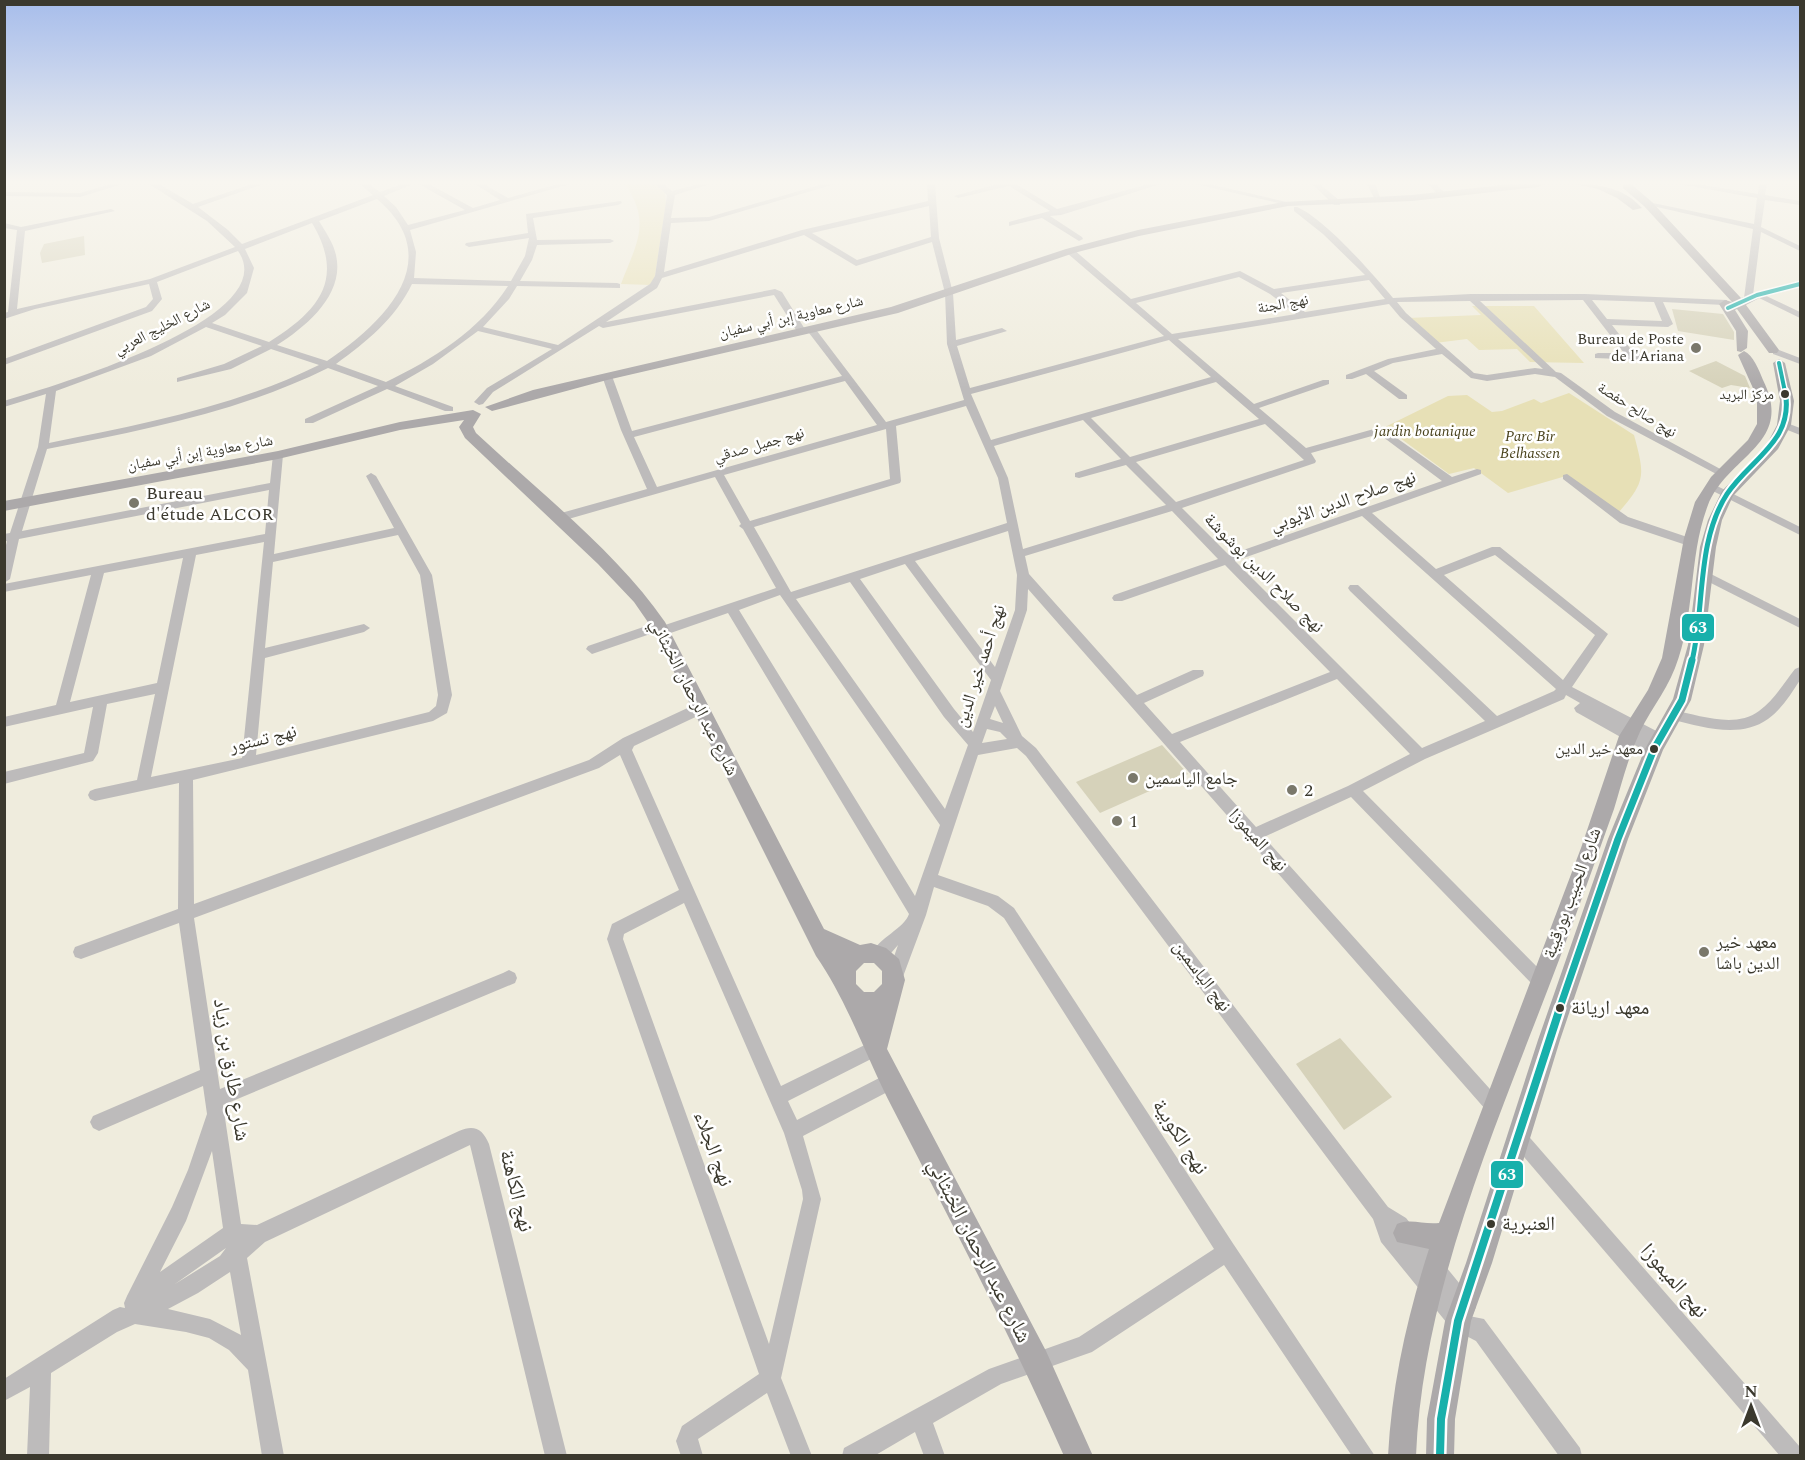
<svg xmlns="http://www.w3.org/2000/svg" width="1805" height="1460" font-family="Spectral,'Noto Naskh Arabic',serif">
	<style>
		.green { fill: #e7e0b6 }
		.building { fill: #d6d2ba }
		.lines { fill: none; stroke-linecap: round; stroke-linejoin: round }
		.minor { fill: #bdbbbb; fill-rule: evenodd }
		.major { fill: #aca9aa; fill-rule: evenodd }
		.bus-1-far3-casing { stroke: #fff; stroke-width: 7 }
		.bus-1-far2-casing { stroke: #fff; stroke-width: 9 }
		.bus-1-far1-casing { stroke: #fff; stroke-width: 11 }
		.bus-1-casing { stroke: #fff; stroke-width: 13 }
		.bus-1-far3 { stroke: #18b0ab; stroke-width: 4 }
		.bus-1-far2 { stroke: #18b0ab; stroke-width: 5 }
		.bus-1-far1 { stroke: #18b0ab; stroke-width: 7 }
		.bus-1 { stroke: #18b0ab; stroke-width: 8 }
		.poi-dot { fill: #7a786b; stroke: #fff; stroke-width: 2 }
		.bus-dot { fill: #3b392e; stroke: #fff; stroke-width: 2 }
		.labels { text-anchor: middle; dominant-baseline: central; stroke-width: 5; stroke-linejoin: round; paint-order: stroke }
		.far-bus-label { font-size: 14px; fill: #3b392e; stroke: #fff; text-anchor: end }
		.far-street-label { font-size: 15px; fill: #3b392e; stroke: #fff }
		.far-poi-label { font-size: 15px; fill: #3b392e; stroke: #fff; text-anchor: end }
		.far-park-label { font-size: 15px; font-style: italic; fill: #4a431d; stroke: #fff }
		.bus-label { font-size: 16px; fill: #3b392e; stroke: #fff; text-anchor: end }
		.poi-label { font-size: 18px; fill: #3b392e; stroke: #fff; text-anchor: start }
		.street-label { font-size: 18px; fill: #3b392e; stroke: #fff }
		.near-bus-label { font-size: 20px; fill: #3b392e; stroke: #fff; text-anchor: start }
		.near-street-label { font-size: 21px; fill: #3b392e; stroke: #fff }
		.line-badge { stroke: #fff; stroke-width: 2 }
		.badge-label { font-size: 16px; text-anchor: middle; font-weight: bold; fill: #fff }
	</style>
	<rect width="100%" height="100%" fill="#efecdd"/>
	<g class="green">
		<path d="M 625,184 L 655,184 L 665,192 L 666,203 L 655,276 L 651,285 L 621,284 C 636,244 652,223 625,184 Z"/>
		<polygon points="1472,306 1534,306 1584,363 1530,362 1517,349 1479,350 1467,339 1435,343 1407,318 1481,315"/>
		<path d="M 1569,393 L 1634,435 C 1645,476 1646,481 1618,513 L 1566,476 L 1508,493 L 1474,468 L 1449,474 L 1385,427 L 1448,396 L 1467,395 L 1492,412 L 1502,411 L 1534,399 L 1541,403 Z"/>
	</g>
	<g class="building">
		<polygon points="84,236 85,255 42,263 40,253 44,244"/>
		<polygon points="1672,309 1723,314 1734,332 1734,340 1678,331"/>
		<polygon points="1716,361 1745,376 1750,388 1731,385 1722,388 1689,371"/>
		<polygon points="1162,745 1188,774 1100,813 1076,782"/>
		<polygon points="1340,1038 1392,1097 1344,1130 1296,1064"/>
	</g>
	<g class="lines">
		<g class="minor">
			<polygon points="111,184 123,184 80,197 4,196 4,192 80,193"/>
			<path d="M 149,184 L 159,184 L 193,204 L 252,184 L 263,184 L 198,207 L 228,230 L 242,244 L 373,195 L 360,184 L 369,184 L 380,192 L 402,184 L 413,184 L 384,196 L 396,207 L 408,225 L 465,210 L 419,184 L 429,184 L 473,208 L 500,200 L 475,184 L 484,184 L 508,198 L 558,184 L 570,184 L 410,230 L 416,252 L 414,278 L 511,281 L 525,256 L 529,238 L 469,247 L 465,245 L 466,243 L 528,233 L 526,214 L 621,201 L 622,203 L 618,205 L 533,218 L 537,240 L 610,239 L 614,241 L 610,243 L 537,245 L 532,260 L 520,281 L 617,283 L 620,284 L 620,288 L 517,286 L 509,299 L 483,327 L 558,345 L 650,284 L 655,276 L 667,195 L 655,184 L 664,184 L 672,191 L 699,184 L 711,184 L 675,195 L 671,218 L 709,217 L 823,184 L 835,184 L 709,221 L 671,223 L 664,272 L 802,230 L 928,201 L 927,184 L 935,184 L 939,238 L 953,293 L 956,340 L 1002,328 L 1007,331 L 957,346 L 970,388 L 1164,336 L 1067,253 L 1067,249 L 1073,249 L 1131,299 L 1240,271 L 1274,289 L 1365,275 L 1323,234 L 1294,211 L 1294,207 L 1297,207 C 1325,219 1372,273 1393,298 L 1471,294 L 1585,294 L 1727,300 L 1727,304 L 1724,305 L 1663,302 L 1673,324 L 1668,327 L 1612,325 L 1633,352 L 1643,355 L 1667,356 L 1667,360 L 1664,361 L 1595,358 L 1595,354 L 1598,353 L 1624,353 L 1583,300 L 1480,301 L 1556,372 L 1561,373 L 1615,412 L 1724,471 L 1725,473 L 1720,476 L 1607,416 L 1555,377 L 1535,374 L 1487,381 L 1471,378 L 1442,354 L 1393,363 L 1374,371 L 1407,395 L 1407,399 L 1399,399 L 1366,374 L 1352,379 L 1346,379 L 1346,375 L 1388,359 L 1436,349 L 1400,317 L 1389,304 L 1178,339 L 1254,404 L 1323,380 L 1329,380 L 1329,384 L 1259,408 L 1306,448 L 1381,427 L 1452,477 L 1477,469 L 1481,470 L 1481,474 L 1372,513 L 1436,569 L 1492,547 L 1500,547 L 1608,634 L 1572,687 L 1664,735 L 1666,739 L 1664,743 L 1655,743 L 1661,749 L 1659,753 L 1649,753 L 1576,712 L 1574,708 L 1580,703 L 1566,695 L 1564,699 L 1425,759 L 1363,791 L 1545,975 L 1547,980 L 1545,985 L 1539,988 L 1533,985 L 1351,797 L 1264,837 L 1498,1098 L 1501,1104 L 1498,1110 L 1492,1113 L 1486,1110 L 1028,589 L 1027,610 L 1000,691 L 1022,736 L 1036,748 L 1388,1207 L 1406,1218 L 1473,1300 L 1476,1307 L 1473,1314 L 1469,1316 L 1484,1319 L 1580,1448 L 1582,1456 L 1559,1456 L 1476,1341 L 1451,1328 L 1381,1242 L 1373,1219 L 1026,756 L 1017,748 L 978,755 L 938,875 L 998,896 L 1014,908 L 1234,1245 L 1375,1456 L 1352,1456 L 1224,1265 L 1092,1352 L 1001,1384 L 933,1423 L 945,1456 L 924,1456 L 915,1432 L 874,1456 L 842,1456 L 844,1448 L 989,1369 L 1079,1337 L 1214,1249 L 1004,918 L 988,906 L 934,887 L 926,915 L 901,982 L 895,985 L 889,982 L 887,977 L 898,945 L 885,960 L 879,962 L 873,960 L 871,955 C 879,937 904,929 909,914 L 728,613 L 662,636 L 656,632 L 592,654 L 586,649 L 588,646 L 655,623 L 659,622 L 665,625 L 776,588 L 743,529 L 739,526 L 741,524 L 715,477 L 558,522 L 554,521 L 554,515 L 647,489 L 621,430 L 602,376 L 604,374 L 612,376 L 632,431 L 842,376 L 806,329 L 811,326 L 814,327 L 886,422 L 964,400 L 947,344 L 945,293 L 932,242 L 856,266 L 804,235 L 662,278 L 657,288 L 606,322 L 775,289 L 782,292 L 806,331 L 804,333 L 798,333 L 774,295 L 603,328 L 599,326 L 493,392 L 483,404 L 479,405 L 474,402 L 487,388 L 552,349 L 478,331 L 433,364 L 395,386 L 453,407 L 453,411 L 445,411 L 387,389 L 313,423 L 305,423 L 305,419 L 378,386 L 328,368 C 239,412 144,430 47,449 L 22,531 L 270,483 L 273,455 L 278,452 L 283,455 L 274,554 L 394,528 L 366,476 L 371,473 L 376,476 L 432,575 L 452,695 L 447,713 L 433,721 L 193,780 L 194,904 L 589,760 L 623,738 L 694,705 L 704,705 L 706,709 L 704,713 L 634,746 L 632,750 L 781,1086 L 877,1039 L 883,1041 L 885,1047 L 883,1053 L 788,1101 L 797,1120 L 891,1072 L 897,1075 L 900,1081 L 897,1087 L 803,1136 L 821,1199 L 781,1378 L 812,1456 L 791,1456 L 767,1393 L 698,1439 L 703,1456 L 681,1456 L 676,1441 L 682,1426 L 759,1374 L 607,939 L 612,924 L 679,890 L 620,755 L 599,768 L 194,918 L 220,1089 L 503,973 L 509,970 L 515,973 L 517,978 L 515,983 L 223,1105 L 241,1224 L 257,1225 L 459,1131 C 474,1124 483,1129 489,1144 L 567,1456 L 545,1456 L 470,1145 L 265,1242 L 247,1258 L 284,1456 L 262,1456 L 248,1370 L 229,1350 L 209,1338 L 186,1332 L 135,1324 L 117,1332 L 51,1373 L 49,1456 L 27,1456 L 30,1387 L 4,1401 L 4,1379 L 113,1310 L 120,1307 L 125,1308 L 124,1303 L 127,1296 L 172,1207 L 188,1170 L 207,1114 L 203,1086 L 99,1131 L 93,1128 L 90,1122 L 93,1116 L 200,1070 L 179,923 L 81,959 L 75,957 L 73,952 L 75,947 L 178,909 L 179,783 L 95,801 L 90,799 L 88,795 L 90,791 L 95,789 L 137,780 L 155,694 L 107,704 L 98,753 L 93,761 L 4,784 L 4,772 L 84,753 L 93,707 L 4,727 L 4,717 L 56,705 L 91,575 L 4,592 L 4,584 L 265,534 L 269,490 L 19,539 L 10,579 L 4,583 L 4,553 L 7,541 L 4,542 L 4,534 L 10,533 L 38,447 L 46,394 L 4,407 L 4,401 C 46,388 286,319 238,251 L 157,282 L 162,299 L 152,311 L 4,365 L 4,359 L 146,307 L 153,299 L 149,284 L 35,309 L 4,319 L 4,313 L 8,312 L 17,230 L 4,228 L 4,223 L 21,227 L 111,209 L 115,211 L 25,231 L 17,309 L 150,279 L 235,247 L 207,221 ZM 377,199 C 449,260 383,323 327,361 L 277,345 C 307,326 345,294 336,255 C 333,242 325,231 319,221 ZM 929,206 L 931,237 L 857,260 L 812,233 ZM 312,223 C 346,280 318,311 269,342 L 212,323 L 225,315 L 247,293 L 254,268 L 245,249 ZM 1239,277 L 1270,294 L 1296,314 L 1172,334 L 1136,303 ZM 1369,280 L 1385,299 L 1305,312 L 1281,293 ZM 412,284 L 508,286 C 480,330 432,360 386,382 L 336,364 C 366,342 395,319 412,284 ZM 1592,300 L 1654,302 L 1662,321 L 1607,319 ZM 1470,301 L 1543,369 L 1535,368 L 1487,375 L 1474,373 L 1406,313 L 1397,302 ZM 206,327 L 262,346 L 224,364 L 177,378 L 177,382 L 231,369 L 271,349 L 319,365 C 234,407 142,424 49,443 L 56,391 L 151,356 ZM 1169,340 L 1211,377 L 991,440 L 971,394 ZM 845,381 L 877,425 L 657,487 L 634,437 ZM 1216,382 L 1259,419 L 1130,457 L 1091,418 ZM 966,406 L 998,478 L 1007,523 L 791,592 L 754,527 L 900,483 L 901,481 L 896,426 ZM 1083,420 L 1121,459 L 1075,473 L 1075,477 L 1079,478 L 1126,465 L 1166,505 L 1023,549 L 1008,478 L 994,446 ZM 1265,424 L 1304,460 L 1176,502 L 1136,462 ZM 886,429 L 890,479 L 750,521 L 724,475 ZM 1379,434 L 1442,481 L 1229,555 L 1182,508 L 1315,463 L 1316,461 L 1311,453 ZM 1172,511 L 1218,559 L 1114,595 L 1112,598 L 1114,601 L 1122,601 L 1225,565 L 1330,672 L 1172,734 L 1144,703 L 1203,676 L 1204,673 L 1203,670 L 1193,670 L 1137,695 L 1029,574 L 1025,556 ZM 1362,516 L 1556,689 L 1554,691 L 1497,716 L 1358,585 L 1350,585 L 1348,588 L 1350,591 L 1485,721 L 1422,748 L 1235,561 ZM 1008,531 L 1017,575 L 1015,610 L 995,667 L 915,561 ZM 398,535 L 420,575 L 438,695 L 436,706 L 429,712 L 256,755 L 265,658 L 364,632 L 370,628 L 364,624 L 265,648 L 273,562 ZM 264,542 L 242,758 L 151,777 L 196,555 ZM 1495,555 L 1595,635 L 1563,680 L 1444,575 ZM 183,558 L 157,683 L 70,702 L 104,573 ZM 905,564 L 991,680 L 973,732 L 954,709 L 860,579 ZM 850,582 L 944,717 L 968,745 L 945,809 L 796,599 ZM 780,595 L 940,825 L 915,896 L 739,610 ZM 1337,679 L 1410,754 L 1348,786 L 1256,827 L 1180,742 ZM 995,706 L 1003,723 L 990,719 ZM 987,729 L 1000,732 L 1007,739 L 982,743 ZM 684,903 L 784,1133 L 802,1190 L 803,1199 L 769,1344 L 623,939 L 624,934 ZM 212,1151 L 223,1228 L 160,1272 L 186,1221 ZM 226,1248 L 220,1256 L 175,1284 ZM 230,1272 L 241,1335 L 210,1319 L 168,1309 L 198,1293 Z"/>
			<polygon points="998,184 1016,184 1057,209 1149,184 1161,184 1061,215 1050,216 1082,237 1083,239 1079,241 1042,218 1009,226 1009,222 1050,211 1009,186 958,198 954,196"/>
			<polygon points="1195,184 1209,184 1291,203 1287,205"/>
			<polygon points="1312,184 1320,184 1340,201 1340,205 1334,205"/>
			<polygon points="1367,184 1375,184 1382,202 1376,202"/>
			<polygon points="1428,184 1436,184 1447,195 1440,197"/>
			<polygon points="1679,184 1697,184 1758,194 1759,184 1767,184 1765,195 1800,201 1800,205 1765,200 1761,227 1800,246 1800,251 1761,232 1753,295 1760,293 1800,312 1800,318 1753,295 1751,300 1744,298 1753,229 1644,204 1648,202 1754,224 1757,198"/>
			<polygon points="1773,350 1779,350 1800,358 1800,364 1773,354"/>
			<polygon points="1784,422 1800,428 1800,435 1780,427 1780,423"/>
			<polygon points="1567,474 1628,517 1693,539 1695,542 1689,546 1620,523 1563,479 1563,475"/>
			<polygon points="1711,483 1800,527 1800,535 1707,488 1706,486"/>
			<polygon points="1705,571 1800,619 1800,628 1701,578 1699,575 1701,572"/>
			<path d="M 1800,667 L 1800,680 C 1791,694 1781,710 1768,719 C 1740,739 1703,727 1673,720 L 1668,719 L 1666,715 L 1668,711 L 1673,710 C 1699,715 1735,729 1759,711 C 1774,700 1784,683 1795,669 Z"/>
			<polygon points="1518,1128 1524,1131 1800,1447 1800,1456 1780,1456 1512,1143 1509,1137 1512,1131"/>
		</g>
		<g class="major">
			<polygon points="1511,184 1543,184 1538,187 1412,201 1288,206 1139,236 1074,253 898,313 607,380 492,411 485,407 533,390 891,307 1066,249 1138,230 1283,202 1412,195"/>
			<path d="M 1575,184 C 1600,184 1624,188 1642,208 L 1633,210 L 1617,198 L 1598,189 Z"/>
			<polygon points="1623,184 1631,184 1652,202 1741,298 1800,281 1800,287 1761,297 1746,305 1779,350 1777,353 1769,353 1737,309 1735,310 1748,331 1747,348 1741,352 1737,351 1736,331 1719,304 1725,300 1732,302 1644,206 1623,188"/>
			<path d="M 1744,351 C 1753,355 1759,370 1763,380 C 1795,444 1728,455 1708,505 C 1688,557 1696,615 1675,668 C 1665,694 1646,715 1636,741 C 1627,762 1621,786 1614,809 C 1596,859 1578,910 1559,960 C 1500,1117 1423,1286 1416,1456 L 1388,1456 C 1392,1384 1407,1317 1429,1249 L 1397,1242 L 1393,1233 L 1397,1224 C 1411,1218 1424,1225 1439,1223 L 1581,848 L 1619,736 L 1648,690 L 1662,658 L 1684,538 L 1695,502 L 1711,477 L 1748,440 L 1757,424 L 1757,397 L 1738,355 Z"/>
			<polygon points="1779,359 1785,363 1794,401 1791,425 1778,449 1733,496 1722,520 1716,547 1704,645 1691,700 1663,750 1628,839 1560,1040 1492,1263 1471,1321 1455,1419 1454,1456 1426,1456 1427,1419 1445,1321 1466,1263 1538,1040 1608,839 1645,749 1673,699 1688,645 1700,547 1708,520 1722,491 1767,444 1777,425 1780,401 1773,363"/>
			<path d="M 473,410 L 481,414 L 473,427 L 476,433 C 538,491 617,552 665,622 L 824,929 L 860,945 L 871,943 L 886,948 L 899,959 L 905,980 L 887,1049 L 1046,1351 L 1093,1456 L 1064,1456 C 1012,1338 952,1224 893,1109 C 867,1059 848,1002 816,956 L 652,628 L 634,602 L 598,564 L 465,438 L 459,427 L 464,420 L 400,430 L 278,459 L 4,511 L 4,501 L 278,451 L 400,422 ZM 864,963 L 874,963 L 882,971 L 882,984 L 874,992 L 864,992 L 856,984 L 856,971 Z"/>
		</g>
		<g class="bus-1-far3-casing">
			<g id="bus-1-far3">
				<polyline points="1728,308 1757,295 1800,284"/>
				<polyline points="1779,363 1785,392"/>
			</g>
		</g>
		<g class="bus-1-far2-casing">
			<path id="bus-1-far2" d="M 1692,661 C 1705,608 1696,542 1727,494 C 1750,459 1795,441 1785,391"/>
		</g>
		<g class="bus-1-far1-casing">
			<polyline id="bus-1-far1" points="1559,1010 1618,839 1654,749 1682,700 1692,660"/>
		</g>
		<g class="bus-1-casing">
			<polyline id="bus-1" points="1440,1456 1441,1419 1458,1321 1560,1008"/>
		</g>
		<use href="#bus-1-far3" class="bus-1-far3"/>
		<use href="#bus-1-far2" class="bus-1-far2"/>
		<use href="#bus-1-far1" class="bus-1-far1"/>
		<use href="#bus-1" class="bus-1"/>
	</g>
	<linearGradient id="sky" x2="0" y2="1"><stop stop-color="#a7bdeb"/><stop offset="0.47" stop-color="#f8f6f0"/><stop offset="1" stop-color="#f8f6f0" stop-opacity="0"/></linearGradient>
	<rect width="1805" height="388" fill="url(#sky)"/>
	<g class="poi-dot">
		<circle cx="1696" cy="348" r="6"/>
		<circle cx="134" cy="503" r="6"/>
		<circle cx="1133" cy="778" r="6"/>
		<circle cx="1292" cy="790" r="6"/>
		<circle cx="1117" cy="821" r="6"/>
		<circle cx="1704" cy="952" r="6"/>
	</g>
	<g class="bus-dot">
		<circle cx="1785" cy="394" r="5"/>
		<circle cx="1654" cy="749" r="5"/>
		<circle cx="1560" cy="1008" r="5"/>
		<circle cx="1491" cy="1224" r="5"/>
	</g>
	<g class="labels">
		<g class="far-bus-label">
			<text x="1774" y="394">مركز البريد</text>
		</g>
		<g class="far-street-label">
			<text transform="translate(1283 304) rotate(-10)">نهج الجنة</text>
			<text transform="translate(791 317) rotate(-13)">شارع معاوية إبن أبي سفيان</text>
			<text transform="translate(162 327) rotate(-27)">شارع الخليج العربي</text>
			<text transform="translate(1637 410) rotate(32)">نهج صالح حفصة</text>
			<text transform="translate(759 445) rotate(-16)">نهج جميل صدقي</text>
			<text transform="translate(200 453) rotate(-10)">شارع معاوية إبن أبي سفيان</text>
		</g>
		<g class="far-poi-label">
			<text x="1684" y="339">Bureau de Poste<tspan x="1684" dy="17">de l'Ariana</tspan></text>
		</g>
		<g class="far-park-label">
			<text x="1425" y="431">jardin botanique</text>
			<text x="1530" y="436">Parc Bir<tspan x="1530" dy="17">Belhassen</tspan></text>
		</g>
		<g class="bus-label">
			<text x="1643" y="749">معهد خير الدين</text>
		</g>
		<g class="poi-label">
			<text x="146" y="493">Bureau<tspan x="146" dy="21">d'étude ALCOR</tspan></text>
			<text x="1145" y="778">جامع الياسمين</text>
			<text x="1304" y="790">2</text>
			<text x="1129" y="821">1</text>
			<text x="1716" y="942">معهد خير<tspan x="1716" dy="21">الدين باشا</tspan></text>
		</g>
		<g class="street-label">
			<text transform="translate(1343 501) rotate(-19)">نهج صلاح الدين الأيوبي</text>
			<text transform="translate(1264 573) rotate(45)">نهج صلاح الدين بوشوشة</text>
			<text transform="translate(980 666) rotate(-72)">نهج أحمد خير الدين</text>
			<text transform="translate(694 697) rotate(63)">شارع عبد الرحمان الخبثاني</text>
			<text transform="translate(263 739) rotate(-14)">نهج تستور</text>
			<text transform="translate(1258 840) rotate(48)">نهج الميموزا</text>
			<text transform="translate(1572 893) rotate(-70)">شارع الحبيب بورقيبة</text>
			<text transform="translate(1202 976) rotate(53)">نهج الياسمين</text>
		</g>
		<g class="near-bus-label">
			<text x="1571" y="1008">معهد اريانة</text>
			<text x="1502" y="1224">العنبرية</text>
		</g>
		<g class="near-street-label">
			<text transform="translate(231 1070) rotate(81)">شارع طارق بن زياد</text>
			<text transform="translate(1180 1137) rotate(57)">نهج الكوبية</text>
			<text transform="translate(713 1149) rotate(70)">نهج الجلاء</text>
			<text transform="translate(516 1191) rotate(76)">نهج الكاهنة</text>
			<text transform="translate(979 1251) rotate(63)">شارع عبد الرحمان الخبثاني</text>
			<text transform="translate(1674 1281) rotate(49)">نهج الميموزا</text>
		</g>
	</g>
	<g class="line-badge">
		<rect x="1681" y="613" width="34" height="29" rx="6" fill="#18b0ab"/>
		<rect x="1490" y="1160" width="34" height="29" rx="6" fill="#18b0ab"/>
	</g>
	<g class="badge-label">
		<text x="1698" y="633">63</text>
		<text x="1507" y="1180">63</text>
	</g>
	<rect width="1805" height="1460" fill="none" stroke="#3b392e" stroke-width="12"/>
	<g transform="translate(1751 1406)" stroke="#ffffff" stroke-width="4.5" paint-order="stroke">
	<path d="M0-4.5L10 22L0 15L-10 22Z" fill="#3b392e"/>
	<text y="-9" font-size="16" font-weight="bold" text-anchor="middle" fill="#3b392e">N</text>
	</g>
</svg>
